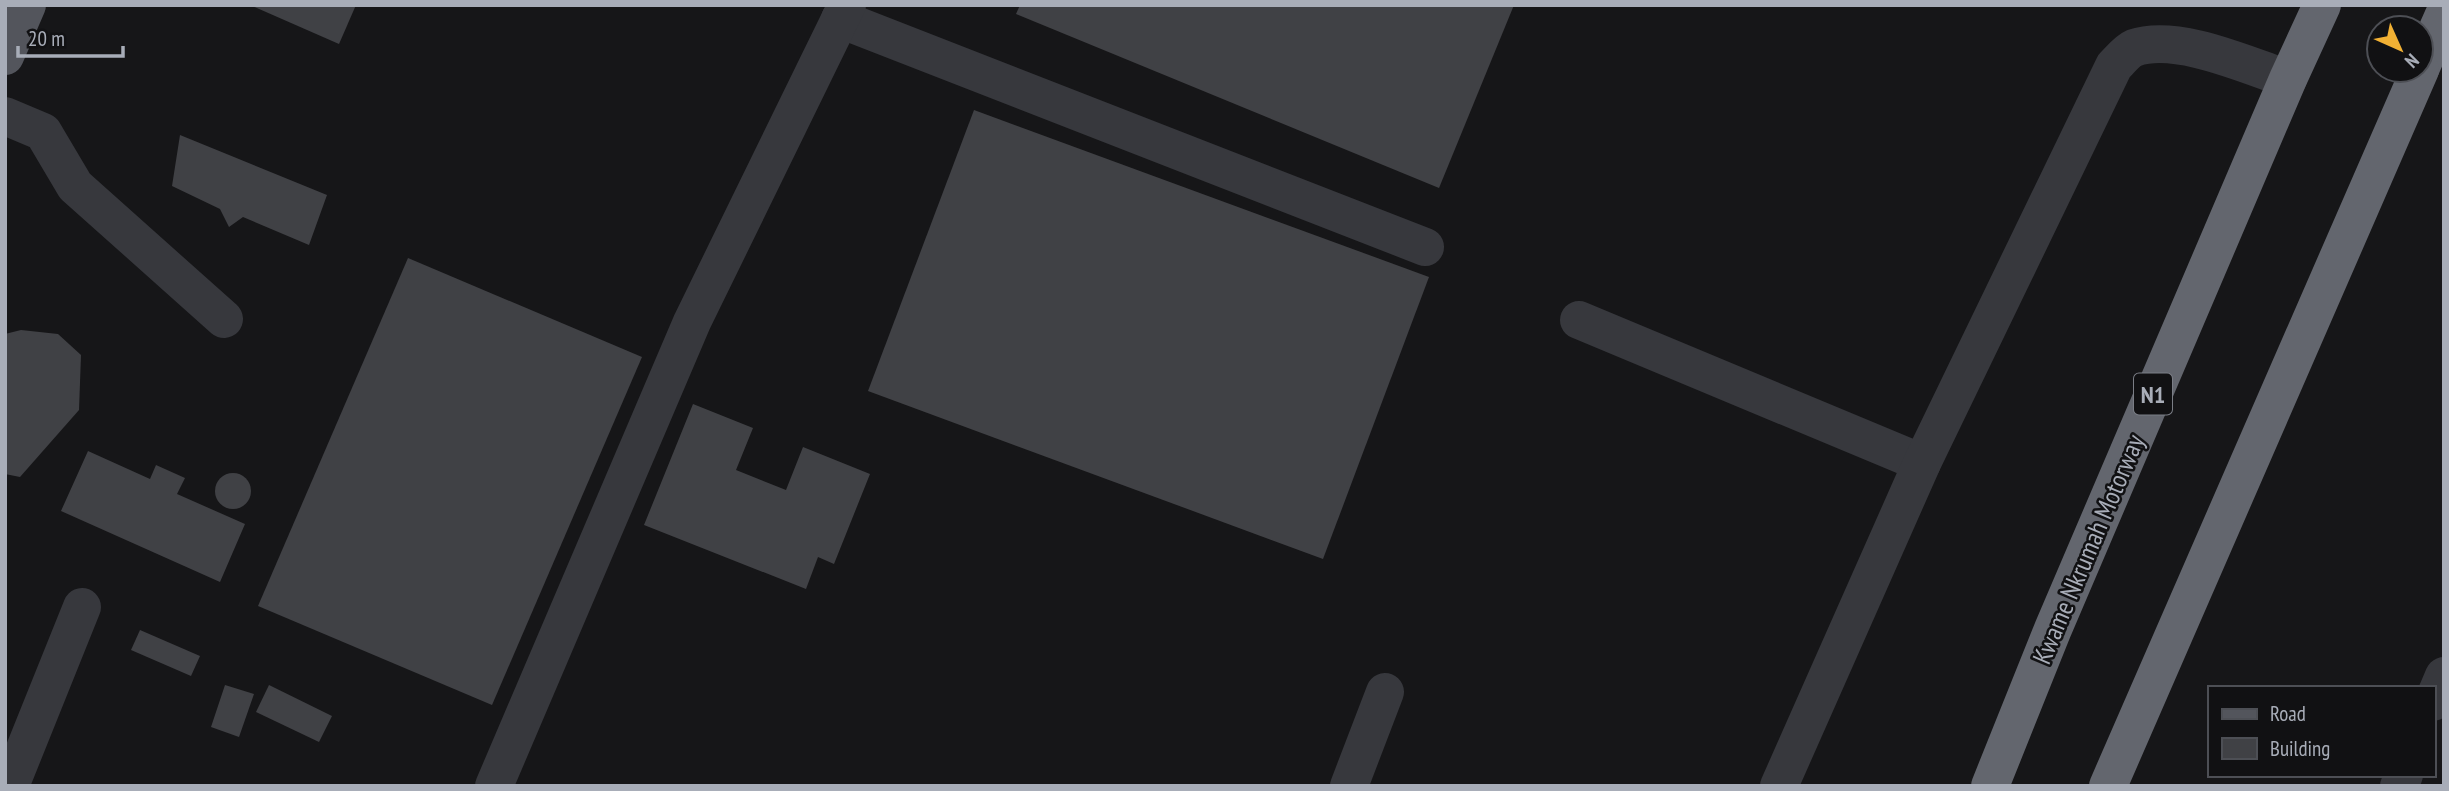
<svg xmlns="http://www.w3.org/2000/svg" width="2449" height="791" font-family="'PT Sans Narrow',sans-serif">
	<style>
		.building { fill: #404145 }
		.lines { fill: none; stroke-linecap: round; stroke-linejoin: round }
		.minor { stroke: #37383d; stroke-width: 38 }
		.major { stroke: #53555c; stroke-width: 38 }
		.highway { stroke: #63666e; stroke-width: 38 }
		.labels { text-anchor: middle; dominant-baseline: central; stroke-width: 5; stroke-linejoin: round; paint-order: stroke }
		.shield { fill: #111113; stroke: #7b7e86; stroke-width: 2 }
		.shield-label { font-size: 24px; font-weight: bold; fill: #a8adb8 }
		.street-label { font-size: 26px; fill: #a8adb8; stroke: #111113 }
	</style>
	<rect width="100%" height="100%" fill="#161618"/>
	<g class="building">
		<polygon points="250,5 356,5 339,44"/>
		<polygon points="1020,5 1514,5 1439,188 1016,14"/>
		<polygon points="974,110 1429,277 1323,559 868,391"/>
		<polygon points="180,135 327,195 309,245 243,217 229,227 220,209 172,186"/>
		<polygon points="408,258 642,357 492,705 258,606"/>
		<polygon points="21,330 58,334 81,355 79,410 20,477 5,474 5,334"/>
		<polygon points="693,404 753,428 736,470 786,490 803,447 870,474 834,564 818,557 806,589 644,525"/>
		<polygon points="88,451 150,479 156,465 185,478 177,494 245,524 220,582 61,511"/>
		<circle cx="233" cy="491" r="18"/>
		<polygon points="140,630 200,656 191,676 131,650"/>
		<polygon points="225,685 254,694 239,737 211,727"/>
		<polygon points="269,685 332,716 319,742 256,712"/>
	</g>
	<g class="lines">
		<g class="minor">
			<polyline points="840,19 1425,247"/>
			<polyline points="5,116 43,132 75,186 224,319"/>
			<polyline points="1579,320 1922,463"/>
			<polyline points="2433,702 2444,676"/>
			<polyline points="10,786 82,607"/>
			<polyline points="494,786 692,322 847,5"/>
			<polyline points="1349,786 1385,692"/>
			<path d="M 1779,786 L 1922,463 L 2114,66 C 2120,60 2127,51 2134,48 C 2176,33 2247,65 2288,79"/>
			<polyline points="2399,786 2404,775"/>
		</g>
		<polyline class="major" points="5,56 27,5"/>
		<g class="highway">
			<polyline points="2421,67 2444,15"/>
			<polyline points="1990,786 2053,629 2288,79 2322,5"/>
			<polyline points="2108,786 2420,70"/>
		</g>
	</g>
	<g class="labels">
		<rect class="shield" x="2134" y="373.5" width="38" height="41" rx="5"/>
		<g class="shield-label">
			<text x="2153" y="394">N1</text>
		</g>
		<g class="street-label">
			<text transform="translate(2088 549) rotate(-67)">Kwame Nkrumah Motorway</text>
		</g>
	</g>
	<rect width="2449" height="791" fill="none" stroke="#a8adb8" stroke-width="14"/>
	<rect x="2208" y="686" width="228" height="91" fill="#111113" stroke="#4d4f55" stroke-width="2"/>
	<rect x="2222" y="709" width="35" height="10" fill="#53555c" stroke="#4d4f55" stroke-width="2"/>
	<text x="2270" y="721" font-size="21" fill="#a8adb8">Road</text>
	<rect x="2222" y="738" width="35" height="21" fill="#404145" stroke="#4d4f55" stroke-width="2"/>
	<text x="2270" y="756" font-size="21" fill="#a8adb8">Building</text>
	<g transform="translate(2400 49) rotate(135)"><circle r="33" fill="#111113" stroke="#4d4f55" stroke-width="2"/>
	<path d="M0-5L12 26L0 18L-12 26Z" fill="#f2b134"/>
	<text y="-10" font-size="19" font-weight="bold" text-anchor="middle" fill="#a8adb8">N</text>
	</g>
	<path d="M18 46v10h105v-10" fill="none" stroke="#a8adb8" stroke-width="3.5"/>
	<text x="28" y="46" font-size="21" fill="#a8adb8" stroke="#111113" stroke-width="5" paint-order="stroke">20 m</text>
</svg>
